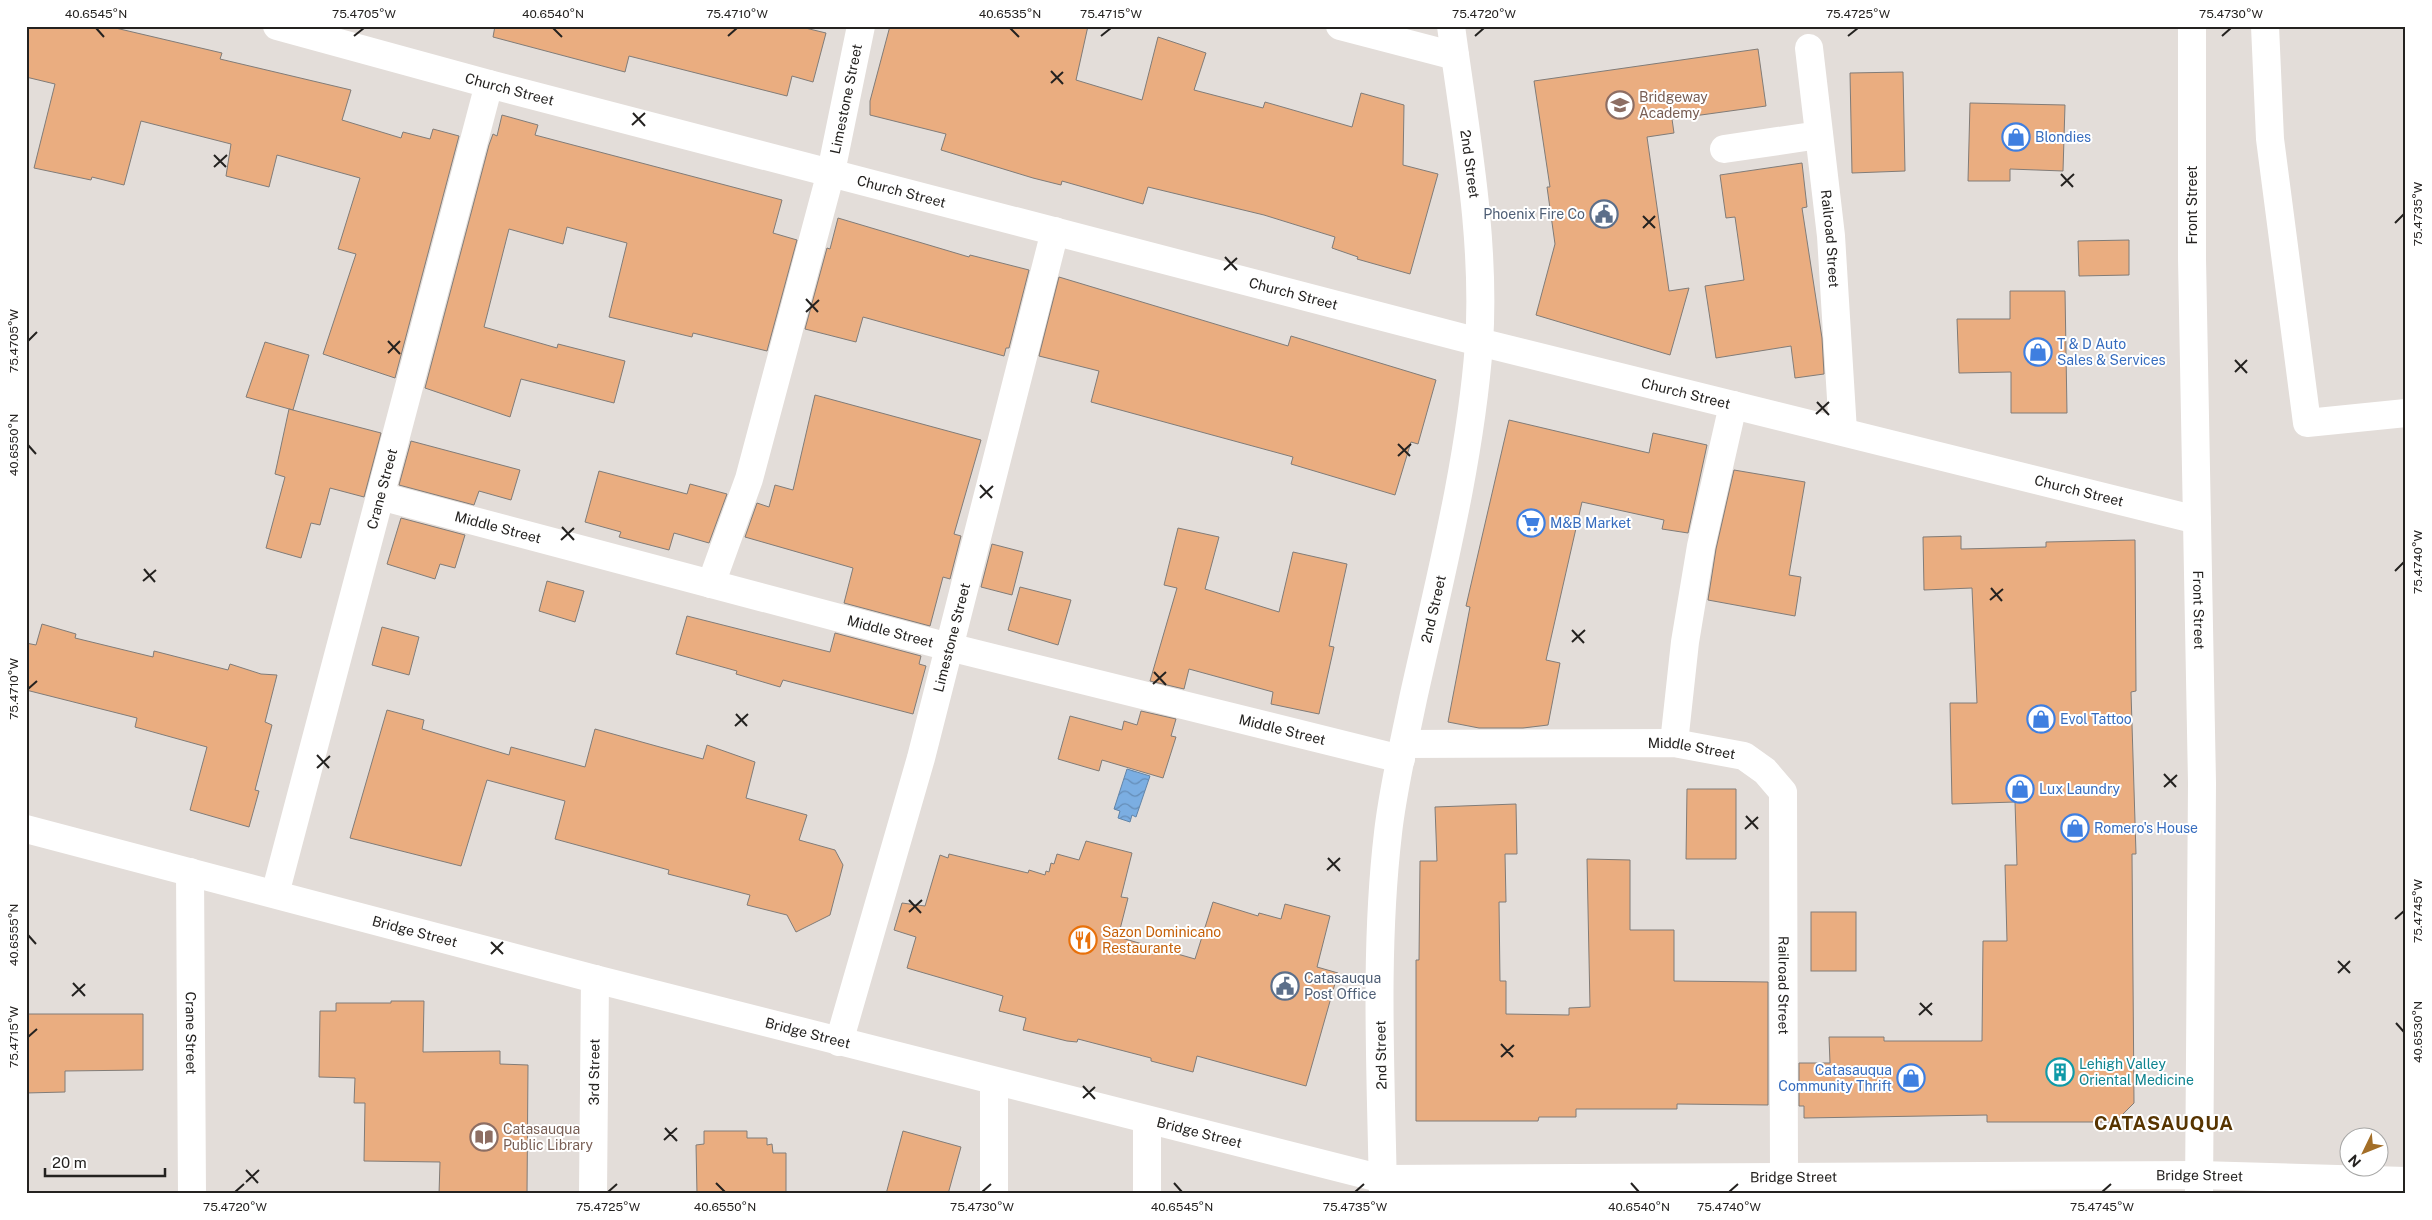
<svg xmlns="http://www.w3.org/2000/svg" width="2432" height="1220" font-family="'Public Sans',sans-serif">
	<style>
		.water { fill: url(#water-waves); stroke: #6184a8 }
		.building { fill: #eaad80; stroke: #817c78 }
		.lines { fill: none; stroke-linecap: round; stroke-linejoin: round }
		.minor { stroke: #fff; stroke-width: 28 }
		.major { stroke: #fff; stroke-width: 28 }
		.ticks { fill: none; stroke: #242220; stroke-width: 2 }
		.labels { text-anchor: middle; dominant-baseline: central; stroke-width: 4; stroke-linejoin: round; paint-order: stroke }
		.street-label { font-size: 14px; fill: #242220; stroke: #fff }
		.education-label { font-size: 14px; fill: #785e54; stroke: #fff; text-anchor: start }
		.shop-label { font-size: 14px; fill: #366cbe; stroke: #fff; text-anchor: start }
		.service-label { font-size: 14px; fill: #4e5e75; stroke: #fff; text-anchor: end }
		.food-label { font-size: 14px; fill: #c56008; stroke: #fff; text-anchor: start }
		.culture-label { font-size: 14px; fill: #0d838f; stroke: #fff; text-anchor: start }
		.district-label { font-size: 19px; font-weight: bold; letter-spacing: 1px; fill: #573400; stroke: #fff }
		.neatline { fill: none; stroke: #242220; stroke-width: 2 }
		.ticks-label { font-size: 12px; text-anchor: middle; fill: #242220 }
	</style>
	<defs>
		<pattern id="water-waves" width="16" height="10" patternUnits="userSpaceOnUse" patternTransform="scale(1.25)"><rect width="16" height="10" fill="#7baee2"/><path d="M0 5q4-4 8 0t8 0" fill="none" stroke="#658db7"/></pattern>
	</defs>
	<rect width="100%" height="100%" fill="#e3ddd9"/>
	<polygon class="water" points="1127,769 1150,776 1136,817 1132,815 1130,822 1118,818 1120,811 1114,809"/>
	<g class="building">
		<polygon points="26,26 107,26 222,53 220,59 351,90 342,120 401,138 403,132 430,139 433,129 459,136 395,378 323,354 356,254 338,249 360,178 277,155 269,187 226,176 231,144 141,121 124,185 92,177 91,180 34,168 55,84 26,77"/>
		<polygon points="495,26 797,26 826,33 813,82 792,76 787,96 629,56 625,72 493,37"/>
		<polygon points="890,26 1088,26 1076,80 1142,100 1158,37 1206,53 1194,90 1263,108 1265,102 1352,127 1361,93 1404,105 1403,165 1438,174 1410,274 1357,259 1358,257 1332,248 1335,237 1264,215 1148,187 1143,204 1062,181 1061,185 1033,178 941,150 946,134 870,115 870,101"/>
		<polygon points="1758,49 1766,106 1672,119 1674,133 1647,137 1669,291 1689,288 1670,355 1536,315 1555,244 1547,187 1550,187 1534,81"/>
		<polygon points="1903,72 1905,171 1852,173 1850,73"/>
		<polygon points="1970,103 2065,105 2063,171 2010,169 2010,181 1968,181"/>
		<polygon points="502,115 538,125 535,135 782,200 773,233 797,240 767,351 693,333 692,337 609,317 627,243 567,227 563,244 509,229 484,327 557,348 558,344 625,361 614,403 521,379 510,417 425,388 489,145 493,134 497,136"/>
		<polygon points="1802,163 1807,207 1802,208 1822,338 1824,374 1795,378 1791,346 1716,358 1705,286 1744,280 1735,217 1726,218 1720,175"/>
		<polygon points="838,218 969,257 970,255 1029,270 1009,348 1006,348 1004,356 863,317 856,342 805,329 827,248 830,249"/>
		<polygon points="2129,240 2129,275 2079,276 2078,241"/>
		<polygon points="1059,277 1288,346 1291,336 1436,380 1418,444 1411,442 1395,495 1291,464 1293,457 1091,402 1099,371 1039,356"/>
		<polygon points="2010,291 2065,291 2067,413 2011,413 2011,372 1959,373 1957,319 2010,319"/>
		<polygon points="265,342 309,355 293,410 246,397"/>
		<polygon points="815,395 981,440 954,534 961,536 950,579 943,577 930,626 844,603 853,568 745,537 757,503 769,507 775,485 793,490"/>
		<polygon points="289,409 381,433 364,497 330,488 320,525 311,523 301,558 266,548 285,477 275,474"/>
		<polygon points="1509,420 1649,453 1653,433 1707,445 1688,533 1662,529 1664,520 1582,502 1546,660 1560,663 1548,725 1523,728 1479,728 1448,722 1470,607 1466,606"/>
		<polygon points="411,441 520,470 511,500 479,491 474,505 399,485"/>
		<polygon points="1734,470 1805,482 1789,575 1801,577 1795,616 1708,600 1716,549"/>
		<polygon points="599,471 687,494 690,484 727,494 709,543 674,533 669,550 619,537 621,532 585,522"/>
		<polygon points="401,518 465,535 455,568 440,564 435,579 387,564"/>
		<polygon points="1178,528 1219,537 1205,589 1279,612 1293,552 1347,564 1329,646 1334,647 1319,714 1271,704 1273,692 1189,669 1184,689 1150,681 1177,588 1164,585"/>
		<polygon points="1961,536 1961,549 2046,547 2046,542 2135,540 2136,691 2131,692 2136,854 2132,854 2134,1103 2115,1122 1987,1122 1987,1115 1804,1118 1804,1106 1799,1106 1799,1063 1830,1063 1829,1037 1884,1037 1884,1041 1982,1041 1983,941 2007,941 2005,865 2017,865 2015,802 1952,804 1950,703 1977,703 1972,588 1924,590 1923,537"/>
		<polygon points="992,544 1023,552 1012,595 981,587"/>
		<polygon points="547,581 584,591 575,622 539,611"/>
		<polygon points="1020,587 1071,600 1058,645 1008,630"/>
		<polygon points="687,616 830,652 835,633 921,656 919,664 926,666 913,714 783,680 780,687 736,674 737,671 676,654"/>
		<polygon points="42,624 76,634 75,638 153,657 154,651 228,670 230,664 261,674 277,675 265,722 272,725 255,790 259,791 249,827 190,810 207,747 135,727 137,718 26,690 26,643 36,645"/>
		<polygon points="382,627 419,637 409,675 372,665"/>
		<polygon points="387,710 424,720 422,729 509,755 511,747 585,767 595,729 703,759 707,745 755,762 746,798 807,815 799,840 835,850 843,865 830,915 796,932 787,915 747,905 750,895 668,874 669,870 555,839 565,801 487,780 461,866 350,838"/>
		<polygon points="1141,711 1176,719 1171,736 1176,737 1163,778 1102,760 1099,771 1058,759 1070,716 1122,730 1124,721 1137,725"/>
		<polygon points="1687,789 1736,789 1736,859 1686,859"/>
		<polygon points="1516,804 1517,854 1505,854 1506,902 1499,902 1500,981 1506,981 1506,1014 1569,1015 1569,1008 1590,1007 1587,859 1630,860 1630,930 1674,930 1674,981 1768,982 1768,1105 1677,1104 1677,1109 1576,1109 1576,1117 1539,1117 1538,1121 1416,1121 1416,960 1419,960 1420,861 1437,861 1435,807"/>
		<polygon points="1086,841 1132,853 1121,897 1128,898 1118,937 1195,959 1213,902 1258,916 1259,913 1281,919 1285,904 1330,916 1317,967 1338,973 1306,1086 1197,1056 1193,1072 1151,1061 1151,1058 1078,1039 1077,1042 1067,1041 1023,1030 1026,1018 999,1011 1003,996 907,968 916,937 894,930 902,903 925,906 940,855 948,858 949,854 1028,873 1029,870 1045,875 1046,871 1049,872 1051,863 1054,864 1057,854 1079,860"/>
		<rect x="1811" y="912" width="45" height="59"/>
		<polygon points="391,1001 424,1001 423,1052 500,1051 500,1064 528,1065 527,1194 439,1194 440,1162 364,1161 365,1103 354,1103 355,1078 319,1077 320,1011 336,1011 336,1003 391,1003"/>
		<polygon points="26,1014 143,1014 143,1070 65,1071 65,1092 26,1093"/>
		<polygon points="704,1131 747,1131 747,1138 767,1138 767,1145 772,1144 773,1153 786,1153 786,1193 697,1194 696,1145 704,1144"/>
		<polygon points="903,1131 961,1147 948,1194 886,1194"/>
	</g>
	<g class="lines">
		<g class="minor">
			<path id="s1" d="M 277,26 L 489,84 L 1479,342 L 2197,520"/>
			<polyline points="1340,26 1455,56"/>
			<polyline points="2265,26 2270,139 2307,423 2406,413"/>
			<path id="s2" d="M 1809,48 L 1831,236 L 1843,431"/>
			<polyline points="1724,149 1819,135"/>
			<path id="s3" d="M 380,496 L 949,647 L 1401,759"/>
			<path id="s4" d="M 711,584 L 749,479 L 831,172 L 861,26"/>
			<polyline points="1674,743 1685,642 1701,546 1733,405"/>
			<path id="s5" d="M 1404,744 L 1674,743 L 1744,756 L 1765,771 L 1783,792 L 1784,1177"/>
			<path id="s6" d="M 26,829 L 595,979 L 1383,1179 L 2199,1175 L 2406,1181"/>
			<path id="s7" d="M 190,872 L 192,1194"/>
			<path id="s8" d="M 275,894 L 489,84"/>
			<path id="s9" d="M 839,1042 L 921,758 L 1055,231"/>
			<polyline points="994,1081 994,1194"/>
			<path id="s10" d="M 593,1194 L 595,979"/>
			<polyline points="1147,1194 1147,1121"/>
		</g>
		<g class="major">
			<path id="s11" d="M 2192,26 L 2192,259 L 2202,783 L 2199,1194"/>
			<path id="s12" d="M 1383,1194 C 1381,1074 1374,952 1388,833 C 1393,788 1404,743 1413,699 C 1439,582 1470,464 1479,344 C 1486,238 1465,131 1451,26"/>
		</g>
	</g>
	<path class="ticks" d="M 96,28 L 104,37M 553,28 L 562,37M 1010,28 L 1019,37M 354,36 L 364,28M 728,36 L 737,28M 1101,36 L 1111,28M 1475,36 L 1484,28M 1848,36 L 1858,28M 2222,36 L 2231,28M 1051,71 L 1063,84M 1051,83 L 1063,72M 633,113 L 645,126M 632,125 L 645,113M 214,155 L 226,167M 214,167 L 227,155M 2061,174 L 2073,187M 2061,186 L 2074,174M 1643,216 L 1655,228M 2395,223 L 2404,214M 1643,228 L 1655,216M 1225,257 L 1237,270M 1224,270 L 1237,258M 806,299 L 818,312M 806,312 L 819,300M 28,341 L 37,332M 388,341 L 400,354M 388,353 L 400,341M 2235,360 L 2247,373M 2235,372 L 2247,360M 1817,402 L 1829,415M 1816,414 L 1829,402M 1398,444 L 1410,456M 28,445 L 36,454M 1398,456 L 1411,444M 980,485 L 992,498M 980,498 L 993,486M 562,527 L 574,540M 561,540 L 574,528M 144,569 L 155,582M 2395,571 L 2404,562M 143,581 L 156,570M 1991,588 L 2002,601M 1990,600 L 2003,589M 1572,630 L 1584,643M 1572,642 L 1585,630M 1154,672 L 1166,685M 1153,684 L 1166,672M 28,689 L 37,681M 736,714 L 747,726M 735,726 L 748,714M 317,755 L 329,768M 317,768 L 330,756M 2164,774 L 2176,787M 2164,787 L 2177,775M 1746,816 L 1758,829M 1745,829 L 1758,817M 1328,858 L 1340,871M 1327,870 L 1340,858M 909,900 L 921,913M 909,912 L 922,900M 2395,919 L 2404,911M 28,935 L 36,944M 491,942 L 503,954M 491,954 L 503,942M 2338,961 L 2350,973M 2338,973 L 2350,961M 73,983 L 85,996M 72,996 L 85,984M 1920,1003 L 1932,1015M 1919,1015 L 1932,1003M 2396,1023 L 2404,1032M 28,1037 L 37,1029M 1501,1044 L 1513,1057M 1501,1057 L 1514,1045M 1083,1086 L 1095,1099M 1083,1098 L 1095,1087M 665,1128 L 677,1141M 664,1140 L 677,1128M 246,1170 L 258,1183M 246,1182 L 259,1170M 716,1183 L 725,1192M 1174,1183 L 1182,1192M 1631,1183 L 1639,1192M 235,1192 L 244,1184M 608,1192 L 617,1184M 982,1192 L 991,1184M 1355,1192 L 1364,1184M 1729,1192 L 1738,1184M 2102,1192 L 2111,1184"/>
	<defs>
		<g id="school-ring" transform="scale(1.4375)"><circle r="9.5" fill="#fff" stroke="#8d6e63" stroke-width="1.5"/><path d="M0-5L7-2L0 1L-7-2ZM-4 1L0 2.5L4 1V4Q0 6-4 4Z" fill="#8d6e63"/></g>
		<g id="shop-ring" transform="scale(1.4375)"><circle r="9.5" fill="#fff" stroke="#3f7fe0" stroke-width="1.5"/><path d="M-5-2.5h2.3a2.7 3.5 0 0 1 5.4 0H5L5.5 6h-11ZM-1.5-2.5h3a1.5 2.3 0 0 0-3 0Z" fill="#3f7fe0"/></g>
		<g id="civic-ring" transform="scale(1.4375)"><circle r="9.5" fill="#fff" stroke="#5c6f8a" stroke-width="1.5"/><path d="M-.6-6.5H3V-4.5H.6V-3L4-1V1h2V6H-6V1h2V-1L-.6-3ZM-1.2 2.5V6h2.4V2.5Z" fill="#5c6f8a"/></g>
		<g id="supermarket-ring" transform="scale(1.4375)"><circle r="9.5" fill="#fff" stroke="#3f7fe0" stroke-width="1.5"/><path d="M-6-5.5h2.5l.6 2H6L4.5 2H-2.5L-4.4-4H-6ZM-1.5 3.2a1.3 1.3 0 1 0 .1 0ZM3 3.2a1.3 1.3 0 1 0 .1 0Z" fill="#3f7fe0"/></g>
		<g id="restaurant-ring" transform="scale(1.4375)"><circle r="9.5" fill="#fff" stroke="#e8710a" stroke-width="1.5"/><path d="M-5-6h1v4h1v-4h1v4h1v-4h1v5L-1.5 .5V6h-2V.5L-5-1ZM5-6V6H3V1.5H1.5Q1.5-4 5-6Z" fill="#e8710a"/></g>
		<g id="building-ring" transform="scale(1.4375)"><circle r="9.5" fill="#fff" stroke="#0f9aa8" stroke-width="1.5"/><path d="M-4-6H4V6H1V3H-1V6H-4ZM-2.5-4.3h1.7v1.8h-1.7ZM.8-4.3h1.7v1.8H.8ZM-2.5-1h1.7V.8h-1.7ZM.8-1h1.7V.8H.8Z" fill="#0f9aa8"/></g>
		<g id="library-ring" transform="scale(1.4375)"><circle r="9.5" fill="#fff" stroke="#8d6e63" stroke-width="1.5"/><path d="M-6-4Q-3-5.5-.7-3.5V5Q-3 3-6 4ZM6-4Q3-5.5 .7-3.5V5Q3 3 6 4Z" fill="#8d6e63"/></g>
	</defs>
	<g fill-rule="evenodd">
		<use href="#school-ring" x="1620" y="105"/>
		<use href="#shop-ring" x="2016" y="137"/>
		<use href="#civic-ring" x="1604" y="214"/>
		<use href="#shop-ring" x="2038" y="352"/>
		<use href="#supermarket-ring" x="1531" y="523"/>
		<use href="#shop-ring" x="2041" y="719"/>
		<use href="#shop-ring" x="2020" y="789"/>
		<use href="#shop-ring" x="2075" y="828"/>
		<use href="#restaurant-ring" x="1083" y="940"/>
		<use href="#civic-ring" x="1285" y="986"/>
		<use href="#building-ring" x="2060" y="1072"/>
		<use href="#shop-ring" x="1911" y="1078"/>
		<use href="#library-ring" x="484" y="1137"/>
	</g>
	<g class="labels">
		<g class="street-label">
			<text stroke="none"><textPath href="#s1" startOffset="241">Church Street</textPath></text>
			<text stroke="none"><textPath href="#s4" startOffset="504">Limestone Street</textPath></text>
			<text transform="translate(1470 164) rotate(82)">2nd Street</text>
			<text stroke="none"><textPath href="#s1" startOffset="646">Church Street</textPath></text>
			<text transform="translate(2192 205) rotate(-90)">Front Street</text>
			<text stroke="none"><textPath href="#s2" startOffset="192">Railroad Street</textPath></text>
			<text stroke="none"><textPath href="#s1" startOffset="1051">Church Street</textPath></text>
			<text stroke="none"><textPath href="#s1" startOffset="1456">Church Street</textPath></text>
			<text stroke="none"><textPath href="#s8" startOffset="419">Crane Street</textPath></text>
			<text stroke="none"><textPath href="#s1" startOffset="1861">Church Street</textPath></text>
			<text stroke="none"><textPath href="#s3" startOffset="122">Middle Street</textPath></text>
			<text stroke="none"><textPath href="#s12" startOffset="590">2nd Street</textPath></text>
			<text stroke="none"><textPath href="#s11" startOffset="584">Front Street</textPath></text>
			<text stroke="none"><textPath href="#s3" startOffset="528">Middle Street</textPath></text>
			<text stroke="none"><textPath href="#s9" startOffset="420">Limestone Street</textPath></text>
			<text stroke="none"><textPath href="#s3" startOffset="932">Middle Street</textPath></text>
			<text stroke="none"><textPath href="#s5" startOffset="288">Middle Street</textPath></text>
			<text stroke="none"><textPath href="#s6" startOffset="402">Bridge Street</textPath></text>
			<text stroke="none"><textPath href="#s5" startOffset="588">Railroad Street</textPath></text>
			<text stroke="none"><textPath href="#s7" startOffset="161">Crane Street</textPath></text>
			<text stroke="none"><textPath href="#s6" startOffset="808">Bridge Street</textPath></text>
			<text transform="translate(1381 1055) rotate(-91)">2nd Street</text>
			<text stroke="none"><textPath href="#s10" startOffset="122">3rd Street</textPath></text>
			<text stroke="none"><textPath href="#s6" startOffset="1212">Bridge Street</textPath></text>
			<text stroke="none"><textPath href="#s6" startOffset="2218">Bridge Street</textPath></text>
			<text stroke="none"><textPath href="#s6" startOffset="1812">Bridge Street</textPath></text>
		</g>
		<g class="education-label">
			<text x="1639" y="97">Bridgeway<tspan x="1639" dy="16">Academy</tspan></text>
			<text x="503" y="1129">Catasauqua<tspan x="503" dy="16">Public Library</tspan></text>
		</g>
		<g class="shop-label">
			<text x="2035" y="137">Blondies</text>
			<text x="2057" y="344">T &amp; D Auto<tspan x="2057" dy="16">Sales &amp; Services</tspan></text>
			<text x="1550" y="523">M&amp;B Market</text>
			<text x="2060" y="719">Evol Tattoo</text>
			<text x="2039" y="789">Lux Laundry</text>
			<text x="2094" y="828">Romero's House</text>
			<text x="1892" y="1070" text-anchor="end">Catasauqua<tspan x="1892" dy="16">Community Thrift</tspan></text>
		</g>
		<g class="service-label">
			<text x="1585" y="214">Phoenix Fire Co</text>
			<text x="1304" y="978" text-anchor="start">Catasauqua<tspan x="1304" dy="16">Post Office</tspan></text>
		</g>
		<g class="food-label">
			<text x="1102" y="932">Sazon Dominicano<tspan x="1102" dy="16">Restaurante</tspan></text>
		</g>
		<g class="culture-label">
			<text x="2079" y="1064">Lehigh Valley<tspan x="2079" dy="16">Oriental Medicine</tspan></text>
		</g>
		<g class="district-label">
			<text x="2164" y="1123">CATASAUQUA</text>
		</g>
	</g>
	<rect width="2432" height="1220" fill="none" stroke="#ffffff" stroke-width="55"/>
	<g transform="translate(2364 1152) rotate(227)"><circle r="24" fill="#ffffff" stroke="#a7a7a6"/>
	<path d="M0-4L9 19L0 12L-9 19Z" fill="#a36e27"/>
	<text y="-8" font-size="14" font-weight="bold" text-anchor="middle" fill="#242220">N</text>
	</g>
	<path d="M45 1168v8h120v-8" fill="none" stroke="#242220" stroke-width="2.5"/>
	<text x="52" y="1168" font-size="15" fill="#242220" stroke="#ffffff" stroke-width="4" paint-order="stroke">20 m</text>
	<rect x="28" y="28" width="2376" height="1164" class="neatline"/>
	<g class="ticks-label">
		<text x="96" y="18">40.6545°N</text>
		<text x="364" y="18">75.4705°W</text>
		<text x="553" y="18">40.6540°N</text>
		<text x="737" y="18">75.4710°W</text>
		<text x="1010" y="18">40.6535°N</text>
		<text x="1111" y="18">75.4715°W</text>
		<text x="1484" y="18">75.4720°W</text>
		<text x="1858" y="18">75.4725°W</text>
		<text x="2231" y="18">75.4730°W</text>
		<text transform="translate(2418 214) rotate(-90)" y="4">75.4735°W</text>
		<text transform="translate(14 341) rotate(-90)" y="4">75.4705°W</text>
		<text transform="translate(14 445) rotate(-90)" y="4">40.6550°N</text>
		<text transform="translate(2418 562) rotate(-90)" y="4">75.4740°W</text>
		<text transform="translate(14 689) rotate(-90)" y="4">75.4710°W</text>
		<text transform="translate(2418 911) rotate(-90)" y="4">75.4745°W</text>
		<text transform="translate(14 935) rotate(-90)" y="4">40.6555°N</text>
		<text transform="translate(2418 1032) rotate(-90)" y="4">40.6530°N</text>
		<text transform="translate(14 1037) rotate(-90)" y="4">75.4715°W</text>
		<text x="235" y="1211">75.4720°W</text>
		<text x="608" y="1211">75.4725°W</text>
		<text x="725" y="1211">40.6550°N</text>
		<text x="982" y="1211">75.4730°W</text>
		<text x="1182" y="1211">40.6545°N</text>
		<text x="1355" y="1211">75.4735°W</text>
		<text x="1639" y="1211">40.6540°N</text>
		<text x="1729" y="1211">75.4740°W</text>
		<text x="2102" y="1211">75.4745°W</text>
	</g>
</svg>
